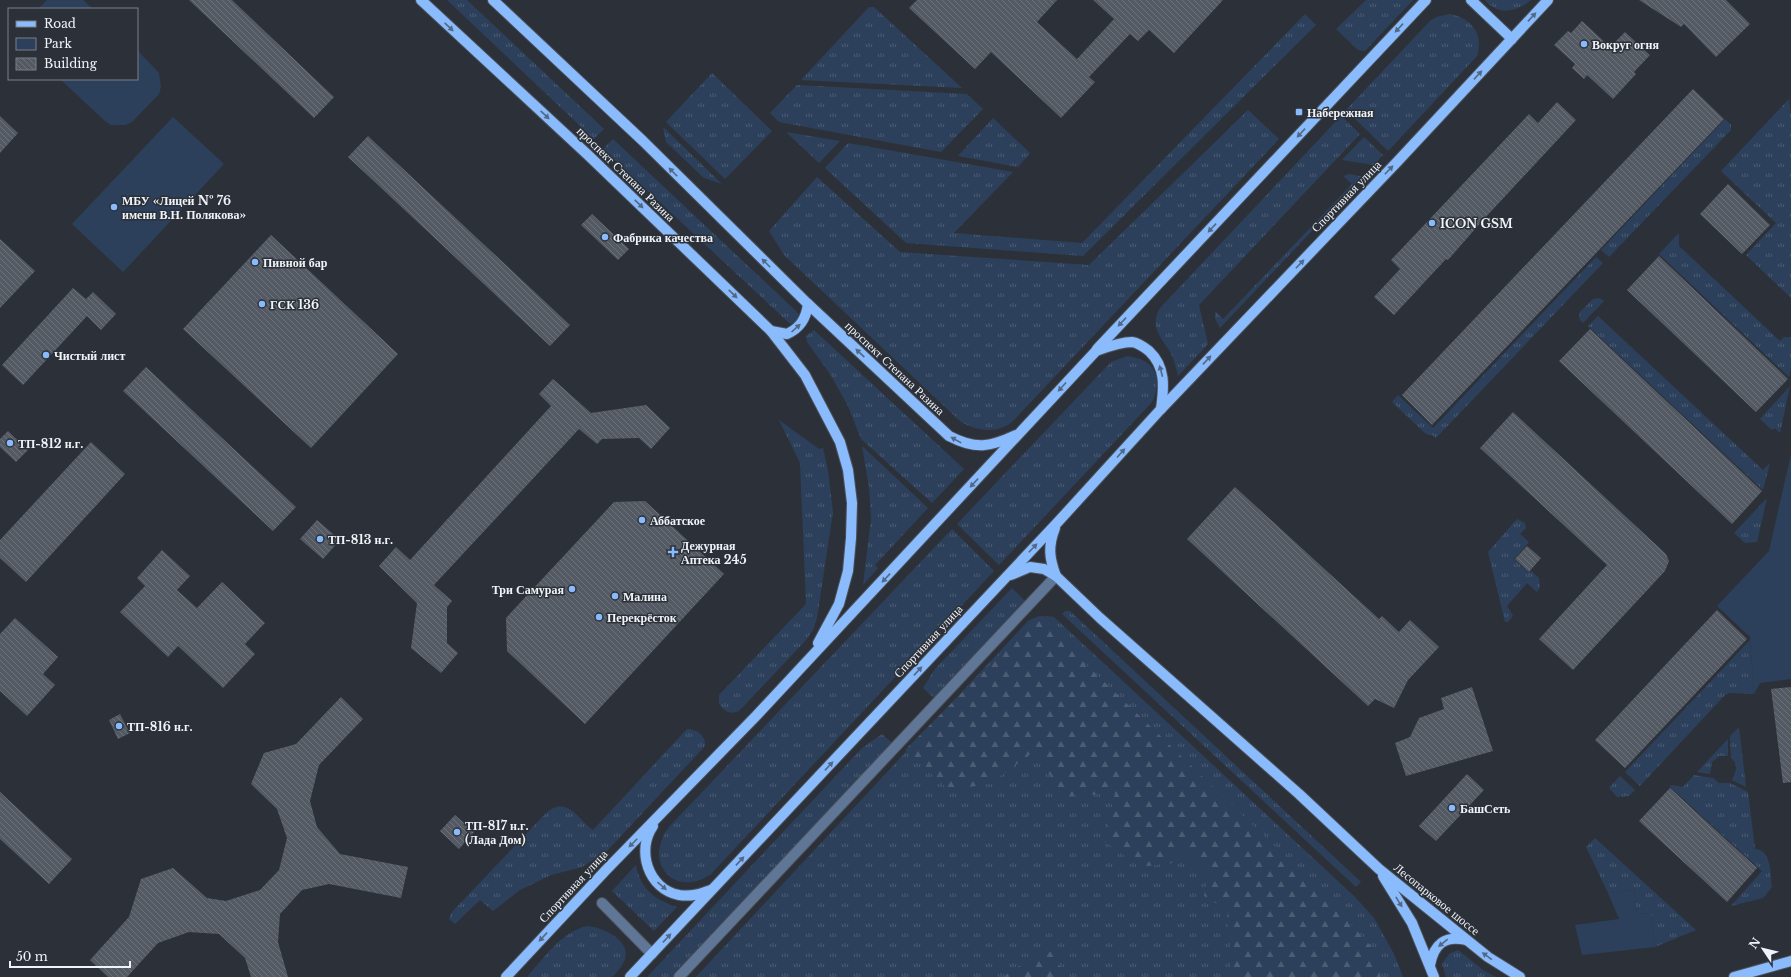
<svg xmlns="http://www.w3.org/2000/svg" width="1791" height="977" font-family="'Libre Baskerville',serif">
	<style>
		.grass { fill: url(#grass-tufts) }
		.forest { fill: url(#forest-firs) }
		.park { fill: #2c405b }
		.building { fill: url(#building-back-hatch) }
		.lines { fill: none; stroke-linecap: round; stroke-linejoin: round }
		.minor-casing { stroke: #4b5058; stroke-width: 12 }
		.major-casing { stroke: #4b5058; stroke-width: 12 }
		.minor { stroke: #5f7696; stroke-width: 10 }
		.major { stroke: #8abbfc; stroke-width: 10 }
		.oneway { fill: #526887 }
		.poi-dot { fill: #89bafc; stroke: #2c3139; stroke-width: 1.5 }
		.labels { text-anchor: middle; dominant-baseline: central; stroke-width: 3; stroke-linejoin: round; paint-order: stroke }
		.poi-label { font-size: 12px; font-weight: bold; fill: #f0f4f9; stroke: #2c3139; text-anchor: start }
		.street-label { font-size: 12px; fill: #f0f4f9; stroke: #2c3139 }
	</style>
	<defs>
		<pattern id="grass-tufts" width="24" height="20" patternUnits="userSpaceOnUse"><rect width="24" height="20" fill="#2c405b"/><path d="M3 7l-1-3M5 7V3M7 7l1-3M15 17l-1-3M17 17v-4M19 17l1-3" fill="none" stroke="#4b5c73"/></pattern>
		<pattern id="forest-firs" width="22" height="20" patternUnits="userSpaceOnUse"><rect width="22" height="20" fill="#2c405b"/><path d="M5 1l3.5 6h-7zM16 11l3.5 6h-7z" fill="#4b5c73"/></pattern>
		<pattern id="building-back-hatch" width="6" height="6" patternUnits="userSpaceOnUse"><rect width="6" height="6" fill="#545a63"/><path d="M-1 5l2 2M0 0l6 6M5-1l2 2" fill="none" stroke="#6d727a"/></pattern>
	</defs>
	<rect width="100%" height="100%" fill="#2c3139"/>
	<g class="grass">
		<polygon points="447,0 467,0 604,129 594,139"/>
		<polygon points="1366,0 1413,0 1365,51 1358,50 1336,29"/>
		<path d="M 1485,0 L 1531,0 C 1517,12 1498,16 1485,0 Z"/>
		<polygon points="869,7 874,7 962,88 801,80"/>
		<polygon points="1305,14 1316,25 1083,256 906,243 825,168 848,143 1013,172 954,233 1082,243"/>
		<path d="M 1450,14 C 1471,18 1484,34 1477,56 L 1388,151 L 1346,110 L 1430,21 L 1436,17 Z"/>
		<polygon points="712,73 772,131 725,179 666,122"/>
		<polygon points="797,85 967,94 983,109 941,152 779,122 770,113"/>
		<polygon points="1789,99 1791,117 1791,298 1746,255 1776,223 1721,171"/>
		<path d="M 1248,110 L 1279,139 L 1012,422 C 997,434 977,431 961,422 L 784,255 L 769,231 L 817,177 L 900,252 L 1089,265 Z"/>
		<path d="M 1341,116 L 1360,134 L 1199,305 L 1208,344 L 1178,376 C 1176,367 1174,359 1170,352 C 1161,337 1149,326 1160,308 Z"/>
		<polygon points="993,118 1030,153 1018,167 958,156"/>
		<polygon points="1725,119 1731,125 1731,130 1609,257 1601,250"/>
		<polygon points="663,127 722,184 704,178 666,142"/>
		<polygon points="786,132 840,141 819,163"/>
		<polygon points="1364,137 1383,155 1374,165 1342,160"/>
		<polygon points="613,139 796,311 799,315 797,322 790,324 787,321 603,149"/>
		<polygon points="1350,174 1363,177 1220,328 1215,318 1215,311 1223,319 1352,184 1343,176"/>
		<polygon points="1679,233 1679,246 1780,341 1784,337 1791,337 1791,368 1789,377 1659,254"/>
		<polygon points="1596,257 1603,263 1436,438 1432,435 1426,434 1392,402 1398,395 1433,428"/>
		<polygon points="1599,298 1604,301 1583,323 1580,320 1579,313 1593,299"/>
		<polygon points="1598,316 1763,470 1770,463 1763,490 1588,326"/>
		<polygon points="814,330 964,469 932,503 861,439 848,406 830,374 807,342 806,336"/>
		<path d="M 1127,356 C 1155,359 1163,378 1152,402 L 999,565 L 957,524 L 1111,362 Z"/>
		<polygon points="1790,386 1780,433 1775,428 1772,430 1760,419"/>
		<path d="M 779,420 L 819,449 L 823,448 L 828,471 L 833,512 L 817,618 L 813,630 L 806,640 L 739,711 C 730,715 724,711 719,704 L 719,695 L 806,604 L 800,463 Z"/>
		<polygon points="862,446 928,508 875,565 878,568 863,585 871,519 869,487"/>
		<polygon points="1767,498 1757,542 1745,543 1734,533"/>
		<polygon points="1517,519 1525,523 1526,528 1520,534 1529,542 1514,559 1529,573 1531,571 1539,578 1540,587 1537,592 1527,583 1507,606 1513,616 1508,622 1505,622 1488,552"/>
		<path d="M 952,529 L 994,571 L 711,874 C 675,899 642,863 669,827 Z"/>
		<polygon points="1012,588 1026,602 934,698 923,688 935,669"/>
		<polygon points="1065,611 1070,611 1361,882 1356,887 1062,614"/>
		<polygon points="1040,616 1054,617 1355,897 1374,918 1394,954 1403,977 696,977 1029,620"/>
		<polygon points="1750,640 1754,694 1729,693 1725,695 1640,786 1625,772"/>
		<path d="M 1739,727 L 1746,787 L 1732,780 C 1736,771 1739,765 1731,758 L 1730,736 Z"/>
		<path d="M 687,729 C 697,729 706,736 705,746 L 607,851 L 582,867 L 551,875 L 520,890 L 493,911 L 480,900 L 455,924 L 449,919 L 451,913 L 547,812 C 568,796 577,818 593,830 Z"/>
		<polygon points="882,734 892,743 673,977 647,977 862,748"/>
		<polygon points="1728,739 1728,756 1719,756 1712,762 1710,774 1697,772"/>
		<path d="M 1694,775 L 1713,778 L 1719,783 L 1730,783 L 1748,792 L 1755,849 C 1772,850 1770,874 1772,887 L 1763,898 L 1731,906 L 1762,871 L 1669,786 L 1673,785 L 1683,787 Z"/>
		<polygon points="1620,776 1635,790 1629,796 1617,797 1609,788"/>
		<polygon points="1595,838 1696,930 1655,947 1651,913 1637,914 1634,890 1608,893 1586,847"/>
		<path d="M 636,865 C 640,889 655,900 677,907 L 654,931 L 612,891 Z"/>
		<path d="M 587,926 C 602,927 631,940 625,959 C 622,967 617,972 612,977 L 527,977 C 544,958 561,932 587,926 Z"/>
		<polygon points="1458,950 1483,970 1496,977 1446,977 1442,964 1449,954"/>
	</g>
	<g class="forest">
		<polygon points="1037,617 1317,887 1370,945 1381,977 1230,977 1231,958 1227,910 1204,896 1208,875 1179,846 1172,863 1140,867 1104,841 1115,793 1059,797 1039,748 989,784 949,790 905,750"/>
		<polygon points="1050,951 1067,977 1004,977 1011,970"/>
	</g>
	<g class="park">
		<polygon points="47,0 83,0 93,9 38,9"/>
		<polygon points="137,50 159,73 161,87 159,94 132,122 125,125 111,125 105,121 60,79 137,79"/>
		<polygon points="173,117 224,164 123,272 72,224"/>
		<polygon points="1791,454 1791,679 1760,683 1754,694 1750,637 1717,606 1769,551"/>
		<polygon points="1634,890 1637,914 1651,913 1655,947 1582,955 1575,925 1619,919 1608,893"/>
	</g>
	<g class="building">
		<polygon points="189,0 232,0 334,97 314,118"/>
		<polygon points="917,0 1057,0 1037,22 1077,59 1114,19 1093,0 1223,0 1174,53 1149,30 1138,41 1130,34 1089,77 1095,82 1061,118 991,52 975,69 909,8"/>
		<polygon points="1639,0 1726,0 1750,24 1716,57 1684,24 1681,27"/>
		<polygon points="1582,21 1610,47 1625,32 1650,55 1634,72 1636,74 1613,99 1587,75 1584,79 1572,68 1575,64 1554,45 1568,31 1571,33"/>
		<polygon points="1693,89 1724,119 1432,425 1402,395"/>
		<polygon points="1557,102 1576,120 1483,220 1448,260 1446,259 1394,315 1374,297 1400,269 1391,260 1529,114 1538,123"/>
		<polygon points="0,116 18,133 0,153"/>
		<polygon points="368,136 570,325 550,346 348,157"/>
		<polygon points="1728,184 1770,225 1742,254 1700,214"/>
		<polygon points="592,214 629,249 618,260 581,225"/>
		<polygon points="271,235 398,354 311,448 183,329"/>
		<polygon points="0,239 35,271 0,308"/>
		<polygon points="1659,256 1788,379 1756,412 1627,290"/>
		<polygon points="73,288 86,299 93,292 116,314 101,330 87,316 23,385 2,365"/>
		<polygon points="1590,329 1762,491 1732,524 1559,361"/>
		<polygon points="146,367 296,507 273,531 123,391"/>
		<polygon points="553,379 591,413 646,405 670,428 651,449 639,438 602,439 597,444 579,429 434,585 452,601 447,607 447,643 458,653 441,673 411,648 417,603 379,566 396,547 410,560 551,406 539,394"/>
		<polygon points="1513,412 1666,554 1669,561 1665,571 1573,670 1539,639 1607,565 1480,448"/>
		<polygon points="8,431 28,450 16,462 0,447 0,439"/>
		<polygon points="91,442 125,474 26,582 0,558 0,540"/>
		<polygon points="1235,487 1379,619 1382,616 1399,632 1410,620 1439,647 1408,680 1394,708 1375,699 1368,706 1187,539"/>
		<polygon points="645,501 724,574 585,724 507,651 506,618 614,502"/>
		<polygon points="317,520 340,540 323,559 300,539"/>
		<polygon points="1527,546 1541,558 1529,572 1515,559"/>
		<polygon points="162,550 190,576 177,590 197,608 222,582 265,623 245,644 255,654 223,688 178,646 168,657 120,612 145,586 137,578"/>
		<polygon points="1717,610 1747,639 1625,768 1595,740"/>
		<polygon points="15,618 58,657 43,674 55,685 27,716 0,691 0,634"/>
		<polygon points="1472,687 1493,751 1406,776 1395,743 1410,737 1419,718 1444,709 1441,698"/>
		<polygon points="1791,687 1791,782 1783,783 1771,689"/>
		<polygon points="341,697 363,719 319,765 310,801 317,827 340,854 408,867 401,898 329,884 302,890 280,914 278,942 288,977 251,977 245,958 219,934 189,932 158,943 127,977 108,977 90,960 129,917 141,879 173,868 207,898 226,901 260,890 279,870 287,838 277,809 251,784 264,753 296,744"/>
		<polygon points="120,714 130,733 118,739 109,720"/>
		<polygon points="1467,774 1484,790 1436,841 1419,826"/>
		<polygon points="1670,788 1757,868 1727,902 1639,821"/>
		<polygon points="0,792 72,859 49,884 0,839"/>
		<polygon points="455,815 474,832 459,849 440,831"/>
	</g>
	<g class="lines">
		<g class="minor-casing">
			<g id="minor">
				<polyline points="602,903 652,954"/>
				<polyline points="679,977 1056,576"/>
			</g>
		</g>
		<g class="major-casing">
			<g id="major">
				<polyline points="421,0 588,155 771,331 805,375 840,442 848,470 852,503 851,538 848,571 839,604 818,643"/>
				<path d="M 493,0 L 643,141 L 808,304 L 949,436 C 976,450 990,447 1016,435"/>
				<polyline points="1471,0 1512,39"/>
				<path d="M 771,331 L 787,334 C 800,328 806,319 808,304"/>
				<polyline points="1097,349 1426,0"/>
				<path d="M 1055,528 C 1048,546 1049,558 1056,576"/>
				<polyline points="1011,575 1030,567 1044,569 1056,576 1100,618 1299,794 1379,869 1488,957 1520,977"/>
				<path d="M 653,826 C 636,850 648,889 679,895 C 691,897 700,894 711,890"/>
				<polyline points="1383,876 1412,923 1434,977"/>
				<path d="M 1430,965 C 1434,944 1445,935 1466,940"/>
				<path d="M 506,977 L 606,870 L 756,716 L 1096,351 C 1107,347 1120,342 1132,342 C 1139,343 1144,347 1149,351 C 1166,367 1164,387 1161,409"/>
				<polyline points="630,977 1057,523 1161,409 1397,162 1548,0"/>
				<polyline points="1734,977 1791,961"/>
			</g>
		</g>
		<use href="#minor" class="minor"/>
		<use href="#major" class="major"/>
	</g>
	<defs><path id="oneway-solid" d="M-6-.8H1V-3.2L6.5 0L1 3.2V.8H-6Z"/></defs>
	<g class="oneway">
		<use href="#oneway-solid" transform="translate(1532 17) rotate(-47)"/>
		<use href="#oneway-solid" transform="translate(449 27) rotate(43)"/>
		<use href="#oneway-solid" transform="translate(1399 28) rotate(133)"/>
		<use href="#oneway-solid" transform="translate(1478 75) rotate(-47)"/>
		<use href="#oneway-solid" transform="translate(545 115) rotate(43)"/>
		<use href="#oneway-solid" transform="translate(1301 133) rotate(133)"/>
		<use href="#oneway-solid" transform="translate(1389 170) rotate(-46)"/>
		<use href="#oneway-solid" transform="translate(673 172) rotate(-135)"/>
		<use href="#oneway-solid" transform="translate(639 204) rotate(44)"/>
		<use href="#oneway-solid" transform="translate(1212 228) rotate(133)"/>
		<use href="#oneway-solid" transform="translate(766 263) rotate(-135)"/>
		<use href="#oneway-solid" transform="translate(1300 264) rotate(-46)"/>
		<use href="#oneway-solid" transform="translate(733 294) rotate(44)"/>
		<use href="#oneway-solid" transform="translate(1122 322) rotate(133)"/>
		<use href="#oneway-solid" transform="translate(796 328) rotate(-42)"/>
		<use href="#oneway-solid" transform="translate(860 353) rotate(-137)"/>
		<use href="#oneway-solid" transform="translate(1207 360) rotate(-47)"/>
		<use href="#oneway-solid" transform="translate(1161 371) rotate(-105)"/>
		<use href="#oneway-solid" transform="translate(1062 387) rotate(132)"/>
		<use href="#oneway-solid" transform="translate(956 440) rotate(-151)"/>
		<use href="#oneway-solid" transform="translate(1121 453) rotate(-48)"/>
		<use href="#oneway-solid" transform="translate(974 483) rotate(133)"/>
		<use href="#oneway-solid" transform="translate(1033 548) rotate(-46)"/>
		<use href="#oneway-solid" transform="translate(886 578) rotate(133)"/>
		<use href="#oneway-solid" transform="translate(918 671) rotate(-47)"/>
		<use href="#oneway-solid" transform="translate(829 766) rotate(-47)"/>
		<use href="#oneway-solid" transform="translate(633 843) rotate(135)"/>
		<use href="#oneway-solid" transform="translate(740 861) rotate(-47)"/>
		<use href="#oneway-solid" transform="translate(662 886) rotate(40)"/>
		<use href="#oneway-solid" transform="translate(1399 902) rotate(58)"/>
		<use href="#oneway-solid" transform="translate(543 937) rotate(133)"/>
		<use href="#oneway-solid" transform="translate(667 938) rotate(-47)"/>
		<use href="#oneway-solid" transform="translate(1443 943) rotate(141)"/>
		<use href="#oneway-solid" transform="translate(1487 956) rotate(-144)"/>
	</g>
	<g class="poi-dot">
		<circle cx="1584" cy="44" r="4"/>
		<rect x="1295" y="108" width="8" height="8" rx="2"/>
		<circle cx="114" cy="207" r="4"/>
		<circle cx="1432" cy="223" r="4"/>
		<circle cx="605" cy="237" r="4"/>
		<circle cx="255" cy="262" r="4"/>
		<circle cx="262" cy="304" r="4"/>
		<circle cx="46" cy="355" r="4"/>
		<circle cx="10" cy="443" r="4"/>
		<circle cx="642" cy="520" r="4"/>
		<circle cx="320" cy="539" r="4"/>
		<path d="M671 546h4v4h4v4h-4v4h-4v-4h-4v-4h4z"/>
		<circle cx="572" cy="589" r="4"/>
		<circle cx="615" cy="596" r="4"/>
		<circle cx="599" cy="617" r="4"/>
		<circle cx="119" cy="726" r="4"/>
		<circle cx="1452" cy="808" r="4"/>
		<circle cx="457" cy="832" r="4"/>
	</g>
	<g class="labels">
		<g class="poi-label">
			<text x="1592" y="44">Вокруг огня</text>
			<text x="1307" y="112">Набережная</text>
			<text x="122" y="200">МБУ «Лицей № 76<tspan x="122" dy="14">имени В.Н. Полякова»</tspan></text>
			<text x="1440" y="223">ICON GSM</text>
			<text x="613" y="237">Фабрика качества</text>
			<text x="263" y="262">Пивной бар</text>
			<text x="270" y="304">ГСК 136</text>
			<text x="54" y="355">Чистый лист</text>
			<text x="18" y="443">ТП-812 н.г.</text>
			<text x="650" y="520">Аббатское</text>
			<text x="328" y="539">ТП-813 н.г.</text>
			<text x="681" y="545">Дежурная<tspan x="681" dy="14">Аптека 245</tspan></text>
			<text x="564" y="589" text-anchor="end">Три Самурая</text>
			<text x="623" y="596">Малина</text>
			<text x="607" y="617">Перекрёсток</text>
			<text x="127" y="726">ТП-816 н.г.</text>
			<text x="1460" y="808">БашСеть</text>
			<text x="465" y="825">ТП-817 н.г.<tspan x="465" dy="14">(Лада Дом)</tspan></text>
		</g>
		<g class="street-label">
			<text transform="translate(626 174) rotate(44)">проспект Степана Разина</text>
			<text transform="translate(1346 196) rotate(-46)">Спортивная улица</text>
			<text transform="translate(895 368) rotate(43)">проспект Степана Разина</text>
			<text transform="translate(928 641) rotate(-47)">Спортивная улица</text>
			<text transform="translate(573 886) rotate(-47)">Спортивная улица</text>
			<text transform="translate(1437 899) rotate(39)">Лесопарковое шоссе</text>
		</g>
	</g>
	<rect x="8" y="8" width="130" height="72" fill="#2c3139" stroke="#7a7f86"/>
	<rect x="16" y="21" width="20" height="6" fill="#8abbfc" stroke="#7a7f86"/>
	<text x="44" y="28" font-size="12" fill="#f0f4f9">Road</text>
	<rect x="16" y="38" width="20" height="12" fill="#2c405b" stroke="#7a7f86"/>
	<text x="44" y="48" font-size="12" fill="#f0f4f9">Park</text>
	<rect x="16" y="58" width="20" height="12" fill="url(#building-back-hatch)" stroke="#7a7f86"/>
	<text x="44" y="68" font-size="12" fill="#f0f4f9">Building</text>
	<g transform="translate(1763 949) rotate(305)" stroke="#2c3139" stroke-width="3" paint-order="stroke">
	<path d="M0-3L7 15L0 10L-7 15Z" fill="#f0f4f9"/>
	<text y="-6" font-size="11" font-weight="bold" text-anchor="middle" fill="#f0f4f9">N</text>
	</g>
	<path d="M10 961v6h120v-6" fill="none" stroke="#f0f4f9" stroke-width="2"/>
	<text x="16" y="961" font-size="12" fill="#f0f4f9" stroke="#2c3139" stroke-width="3" paint-order="stroke">50 m</text>
</svg>
